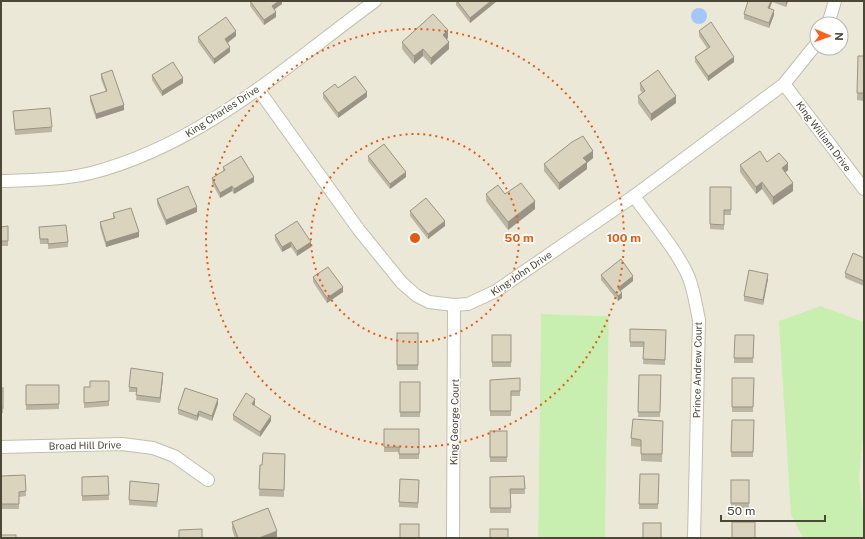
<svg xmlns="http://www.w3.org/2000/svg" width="865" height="539" font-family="'Public Sans',sans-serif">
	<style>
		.residential { fill: #ebe8d8; fill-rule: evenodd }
		.green { fill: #c8eeb0 }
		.water { fill: #a2c7f8 }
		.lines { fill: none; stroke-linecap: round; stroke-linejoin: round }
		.street-casing { stroke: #c3bfab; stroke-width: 14 }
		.street { stroke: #fff; stroke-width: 12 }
		.wall { fill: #bbb5a3 }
		.shaded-wall { fill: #999485 }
		.building { fill: #dad3be; stroke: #999485 }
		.ring { fill: none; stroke: #e8590c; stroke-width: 2; stroke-dasharray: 2 4 }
		.labels { text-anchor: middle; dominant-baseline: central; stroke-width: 3.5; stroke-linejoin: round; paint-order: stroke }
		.street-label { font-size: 10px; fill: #4c4737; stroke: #fff }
		.centre { fill: #e8590c; stroke: #fff; stroke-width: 2 }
		.ring-label { font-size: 12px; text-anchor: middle; font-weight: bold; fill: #e8590c; stroke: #fff; stroke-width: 3.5; stroke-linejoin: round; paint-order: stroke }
	</style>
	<rect width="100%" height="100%" fill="#f7f5ea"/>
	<g class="residential">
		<path d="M 1,1 L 864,1 L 864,322 L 821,306 L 791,515 L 803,538 L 605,538 L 609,316 L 541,314 L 538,538 L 1,538 ZM 817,24 L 841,24 L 841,48 L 817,48 Z"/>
		<polygon points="864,429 864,519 859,478"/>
	</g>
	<g class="green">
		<polygon points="821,306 864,322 864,429 859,478 864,519 864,538 803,538 791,515 779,321"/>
		<polygon points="541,314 609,316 605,538 538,538"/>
	</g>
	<circle class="water" cx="699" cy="16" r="8"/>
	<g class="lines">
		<g class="street-casing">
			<g id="street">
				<polyline points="828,24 835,1"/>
				<polyline points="784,84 864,189"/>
				<polyline points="258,89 359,230 402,283 417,296 429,302 454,305 468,304 496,291 634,196 784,84 817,43"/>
				<path d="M 1,181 C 31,180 62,180 91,173 C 201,145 286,66 375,1"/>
				<path d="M 634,196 C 650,219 679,253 689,278 C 694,291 696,306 699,320 L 694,538"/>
				<polyline points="1,447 122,444 153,448 174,456 208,480"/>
				<polyline points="453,538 454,305"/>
			</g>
		</g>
		<use href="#street" class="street"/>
	</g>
	<g class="wall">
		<polygon points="250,1 282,1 282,4 274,9 276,17 264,25 250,6"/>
		<polygon points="456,1 497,1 470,23 456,5"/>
		<polygon points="748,1 788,1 786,7 772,2 770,8 774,15 769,28 744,19 744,14"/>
		<polygon points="699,31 734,62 708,81 695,62 695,57 707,48 699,36"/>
		<polygon points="236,36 228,43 230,52 214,64 198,42 198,37"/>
		<polygon points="448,38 446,39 449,49 431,65 423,56 414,64 402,49 402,42"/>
		<polygon points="864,56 864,101 857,100 857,93"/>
		<polygon points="101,74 124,110 96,119 90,101 90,96 106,92 101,79"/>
		<polygon points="152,75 183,83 162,96 152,80"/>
		<polygon points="640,83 676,103 651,121 638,103 638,96 642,93 640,90"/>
		<polygon points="338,88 367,97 338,118 323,98 323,93"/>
		<polygon points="13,111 52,127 52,132 15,135"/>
		<polygon points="368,156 406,177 390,189 368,161"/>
		<polygon points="593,158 587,163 587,169 559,190 544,171 544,164"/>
		<polygon points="767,162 788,170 785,173 793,191 773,205 762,189 756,194 740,172 740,165"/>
		<polygon points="223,167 254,182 234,194 232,191 220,198 212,183 212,178 223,172"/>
		<polygon points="710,187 731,187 731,215 724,215 724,230 710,229"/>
		<polygon points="486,194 505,194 535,209 508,230 486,201"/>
		<polygon points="157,199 197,212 166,225 157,204"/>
		<polygon points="410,211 445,226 428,239 410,216"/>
		<polygon points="113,213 139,237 106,247 100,227 100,222 113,218"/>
		<polygon points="8,226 8,246 1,246 1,227"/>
		<polygon points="39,227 68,242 68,247 48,249 48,244 40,244"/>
		<polygon points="275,235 311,247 297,256 291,247 282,252 275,240"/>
		<polygon points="864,258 864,286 845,278 845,273"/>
		<polygon points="601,275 633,281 620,291 622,298 618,301 601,280"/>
		<polygon points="313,277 343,292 327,303 313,282"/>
		<polygon points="768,279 763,305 744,301 744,296"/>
		<polygon points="630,329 666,330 665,365 643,364 644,347 630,347"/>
		<rect x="397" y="333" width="21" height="37"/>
		<rect x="492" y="335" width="19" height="32"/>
		<polygon points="754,335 753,363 734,363 734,358"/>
		<polygon points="639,375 661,375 660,417 638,417"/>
		<polygon points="163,378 160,403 136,400 137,392 129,392 129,387"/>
		<polygon points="520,378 520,396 511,396 511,416 490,416 490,380"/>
		<polygon points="732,378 754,378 753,412 732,412"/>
		<polygon points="109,381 109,406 84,408 84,387 90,387"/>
		<rect x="400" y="382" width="20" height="35"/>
		<polygon points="26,385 59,385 59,409 26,410"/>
		<rect x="1" y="388" width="2" height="25"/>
		<polygon points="218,404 212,421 199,416 197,421 178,414 178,409"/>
		<polygon points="255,404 254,406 271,421 260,437 233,420 233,415"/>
		<polygon points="732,420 754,420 753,457 731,457"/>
		<polygon points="663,421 662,462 641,461 641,447 631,446 631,438"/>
		<polygon points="384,429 419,429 419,459 399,459 399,452 384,452"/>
		<rect x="490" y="431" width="17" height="31"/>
		<polygon points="285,454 284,497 259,496 260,465 262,465"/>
		<polygon points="640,474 659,474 658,509 639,509"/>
		<polygon points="1,476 26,491 26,496 19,497 19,509 1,509"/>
		<polygon points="108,476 109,500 82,501 82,477"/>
		<polygon points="524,476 525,494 510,494 511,513 490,513 490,477"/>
		<polygon points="400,479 419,480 418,508 399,507"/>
		<rect x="731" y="480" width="18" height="28"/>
		<polygon points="159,489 157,507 129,505 129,500"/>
		<polygon points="232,522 277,538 235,538 232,529"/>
	</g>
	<g class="shaded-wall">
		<polygon points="279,1 282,1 282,4 272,11 272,6"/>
		<polygon points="491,1 497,1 470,23 470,18"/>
		<polygon points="771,1 772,1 772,2 768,13 768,8"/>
		<polygon points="786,1 788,1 786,7"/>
		<polygon points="774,10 774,15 769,28 769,23"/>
		<polygon points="276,12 276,17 264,25 264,20"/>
		<polygon points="448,30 448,38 443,42 443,35"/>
		<polygon points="236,31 236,36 225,44 225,39"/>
		<polygon points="449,42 449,49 431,65 431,58"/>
		<polygon points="230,47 230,52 214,64 214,59"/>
		<polygon points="423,49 423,56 414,64 414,56"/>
		<polygon points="734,57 734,62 708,81 708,76"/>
		<polygon points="183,78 183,83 162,96 162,91"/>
		<polygon points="367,92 367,97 338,118 338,113"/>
		<polygon points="676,96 676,103 651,121 651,114"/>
		<polygon points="124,105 124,110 96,119 96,114"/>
		<polygon points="593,151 593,158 587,163 587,169 559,190 559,183 583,158"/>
		<polygon points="788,163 788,170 782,175 782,168"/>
		<polygon points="406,172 406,177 390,189 390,184"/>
		<polygon points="254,177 254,182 234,194 234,189"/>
		<polygon points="762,182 762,189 756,194 756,187"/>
		<polygon points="793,183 793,191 773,205 773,197"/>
		<polygon points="232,186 232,191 220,198 220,193"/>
		<polygon points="535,201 535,209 508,230 508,222"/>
		<polygon points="197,207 197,212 166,225 166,220"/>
		<polygon points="445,221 445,226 428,239 428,234"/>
		<polygon points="139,232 139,237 106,247 106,242"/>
		<polygon points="291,242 291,247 282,252 282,247"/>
		<polygon points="311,242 311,247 297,256 297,251"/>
		<polygon points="768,274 768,279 763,305 763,300"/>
		<polygon points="633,276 633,281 618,293 618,288"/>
		<polygon points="343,287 343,292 327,303 327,298"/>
		<polygon points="622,293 622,298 618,301 618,296"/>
		<polygon points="163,373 163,378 160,403 160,398"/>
		<polygon points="218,399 218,404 212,421 212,416"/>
		<polygon points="255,399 255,404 252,409 252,404"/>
		<polygon points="199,411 199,416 197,421 197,416"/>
		<polygon points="271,416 271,421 260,437 260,432"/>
		<polygon points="277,531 277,538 259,538"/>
	</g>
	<g class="building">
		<polygon points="250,1 279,1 272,6 276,12 264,20"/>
		<polygon points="457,1 491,1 470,18"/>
		<polygon points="748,1 771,1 768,8 774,10 769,23 744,14"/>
		<polygon points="433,14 448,30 443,35 449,42 431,58 423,49 414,56 402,42"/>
		<polygon points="226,17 236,31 225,39 230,47 214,59 198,37"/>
		<polygon points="711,22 734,57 708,76 695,57 710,47 699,31"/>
		<polygon points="858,56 864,56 864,93 857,93"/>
		<polygon points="173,62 183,78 162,91 152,75"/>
		<polygon points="112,70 124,105 96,114 90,96 107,91 101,74"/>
		<polygon points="658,70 676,96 651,114 638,96 645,91 640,83"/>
		<polygon points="355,76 367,92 338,113 323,93 335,84 338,88"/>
		<polygon points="50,108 52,127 15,130 13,111"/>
		<polygon points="583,136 593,151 583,158 587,162 559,183 544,164 572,142"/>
		<polygon points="384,144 406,172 390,184 368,156"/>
		<polygon points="760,151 767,162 779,153 788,163 782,168 793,183 773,197 762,182 756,187 740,165"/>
		<polygon points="241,156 254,177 234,189 232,186 220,193 212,178 225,170 223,167"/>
		<polygon points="521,183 535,201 508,222 486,194 498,185 505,194"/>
		<polygon points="188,186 197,207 166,220 157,199"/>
		<polygon points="710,187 731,187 731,210 724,210 724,225 710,224"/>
		<polygon points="426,198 445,221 428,234 410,211"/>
		<polygon points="131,208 139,232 106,242 100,222 115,218 113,213"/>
		<polygon points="297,221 311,242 297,251 291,242 282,247 275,235"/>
		<polygon points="66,225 68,242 48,244 48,239 40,239 39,227"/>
		<polygon points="8,226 8,241 1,241 1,227"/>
		<polygon points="853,253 864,258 864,281 845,273"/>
		<polygon points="621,259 633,276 618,288 622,293 618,296 601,275"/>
		<polygon points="328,267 343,287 327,298 313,277"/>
		<polygon points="749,270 768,274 763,300 744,296"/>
		<polygon points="630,329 666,330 665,360 643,359 644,342 630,342"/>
		<rect x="397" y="333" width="21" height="32"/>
		<rect x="492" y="335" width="19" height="27"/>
		<polygon points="735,335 754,335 753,358 734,358"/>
		<polygon points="131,368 163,373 160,398 136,395 137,388 129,387"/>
		<polygon points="639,375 661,375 660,412 638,412"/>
		<polygon points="520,378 520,391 511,391 511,411 490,411 490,380"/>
		<polygon points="732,378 754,378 753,407 732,407"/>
		<polygon points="90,381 109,381 109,401 84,403 84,387 90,387"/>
		<rect x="400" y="382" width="20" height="30"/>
		<polygon points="26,385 59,385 59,404 26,405"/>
		<rect x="1" y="388" width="2" height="20"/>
		<polygon points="185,388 218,399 212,416 199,411 197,416 178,409"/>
		<polygon points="246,393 255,399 252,404 271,416 260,432 233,415"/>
		<polygon points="633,419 663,421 662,454 641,454 641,440 631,438"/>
		<polygon points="732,420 754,420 753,452 731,452"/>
		<polygon points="384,429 419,429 419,454 399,454 399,447 384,447"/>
		<rect x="490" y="431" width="17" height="26"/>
		<polygon points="263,453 285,454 284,490 259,489 260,465 262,465"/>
		<polygon points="640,474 659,474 658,504 639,504"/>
		<polygon points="25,475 26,491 19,492 19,504 1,504 1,476"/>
		<polygon points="108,476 109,495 82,496 82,477"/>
		<polygon points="524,476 525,489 510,489 511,508 490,508 490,477"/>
		<polygon points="400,479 419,480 418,503 399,502"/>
		<rect x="731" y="480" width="18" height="23"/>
		<polygon points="130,481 159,484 157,502 129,500"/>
		<polygon points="268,508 277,531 259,538 238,538 232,522"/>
		<rect x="732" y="522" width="23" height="16"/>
		<rect x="643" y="523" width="18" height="15"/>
		<rect x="400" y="524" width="19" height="14"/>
		<polygon points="202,529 202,538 179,538 179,530"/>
		<rect x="490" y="529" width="18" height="9"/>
		<rect x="1" y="535" width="15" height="3"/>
	</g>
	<g class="ring">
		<circle cx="415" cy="238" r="104"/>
		<circle cx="415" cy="238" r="209"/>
	</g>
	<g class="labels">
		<g class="street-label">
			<text transform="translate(222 111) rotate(-33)">King Charles Drive</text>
			<text transform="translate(824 136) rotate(53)">King William Drive</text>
			<text transform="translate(521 273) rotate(-34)">King John Drive</text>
			<text transform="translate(697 370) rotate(-89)">Prince Andrew Court</text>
			<text transform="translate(454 422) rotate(-89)">King George Court</text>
			<text transform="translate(85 445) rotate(-1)">Broad Hill Drive</text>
		</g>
	</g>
	<circle cx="415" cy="238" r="6" class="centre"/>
	<g class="ring-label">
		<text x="519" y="242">50 m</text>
		<text x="624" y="242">100 m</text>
	</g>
	<rect width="865" height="539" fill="none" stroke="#4c4737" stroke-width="4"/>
	<g transform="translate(829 36) rotate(92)"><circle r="19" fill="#ffffff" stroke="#b7b5af"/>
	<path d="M0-3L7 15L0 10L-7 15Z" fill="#ff6019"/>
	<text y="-6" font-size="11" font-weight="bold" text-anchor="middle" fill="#4c4737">N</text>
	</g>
	<path d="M721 515v6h104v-6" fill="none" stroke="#4c4737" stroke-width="2"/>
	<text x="727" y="515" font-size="12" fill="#4c4737" stroke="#ffffff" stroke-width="3" paint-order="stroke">50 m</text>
</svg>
